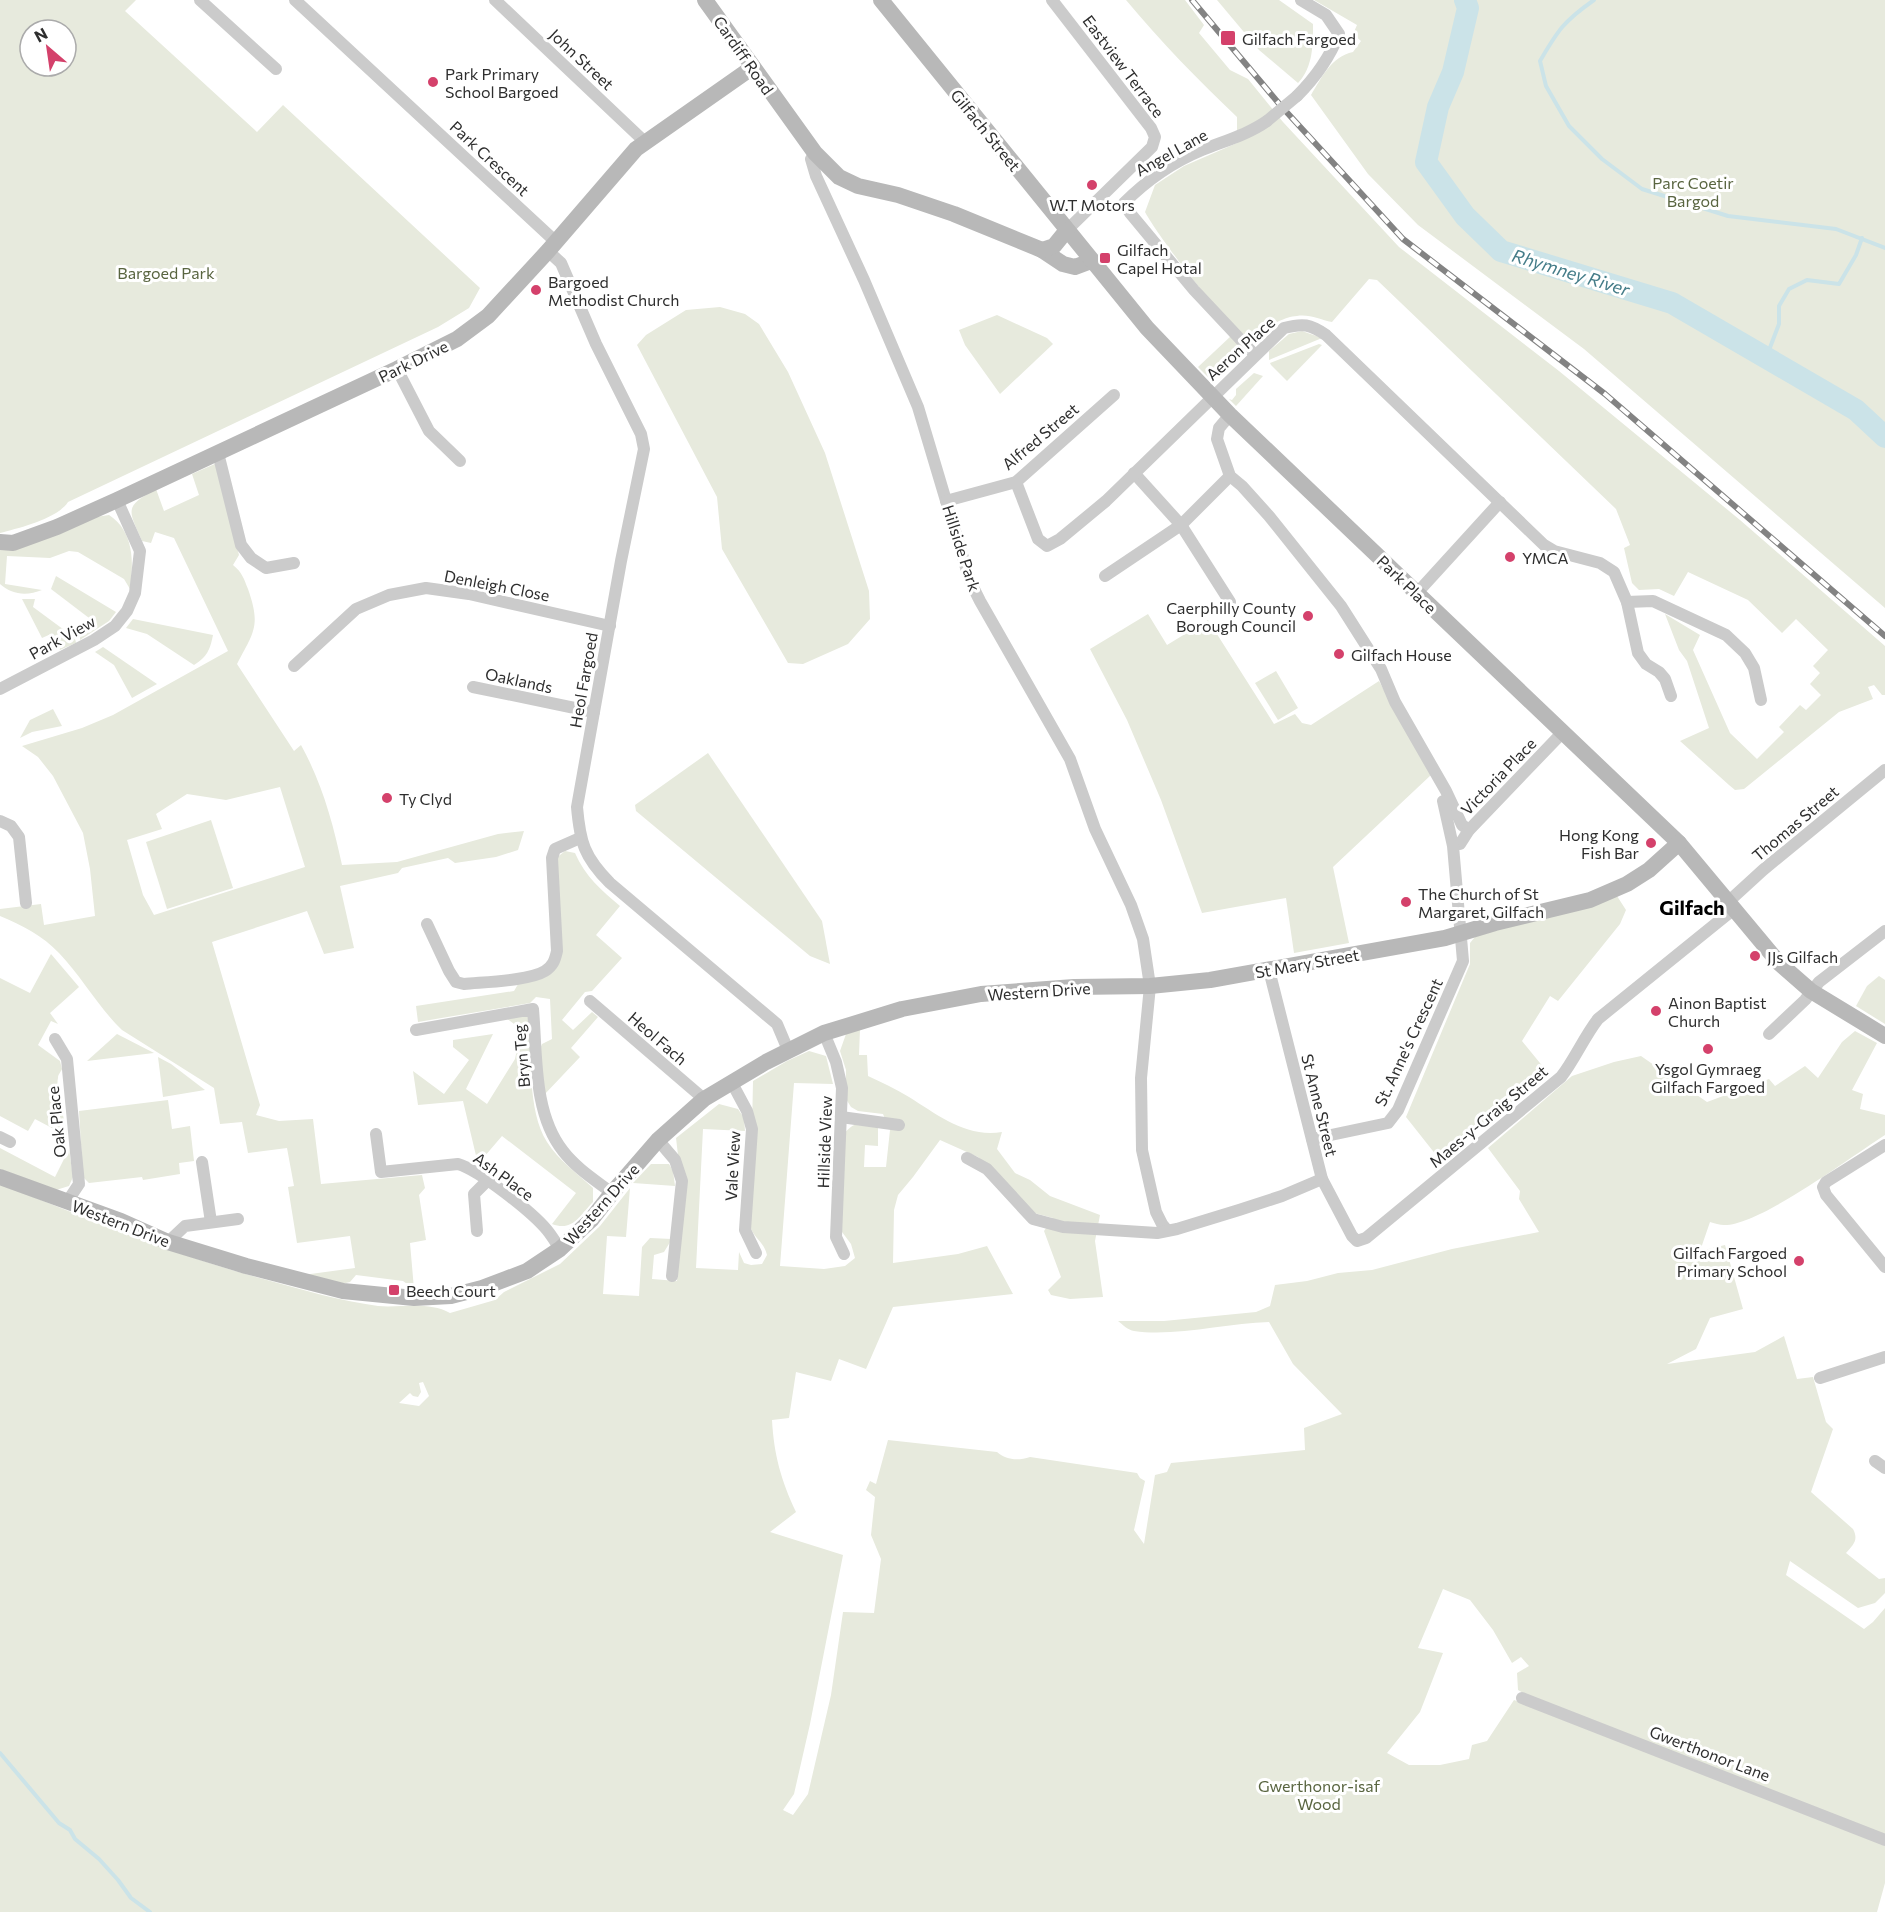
<svg xmlns="http://www.w3.org/2000/svg" width="1885" height="1912" font-family="Commissioner,sans-serif">
	<style>
		.green { fill: #e7eadd; fill-rule: evenodd }
		.lines { fill: none; stroke-linecap: round; stroke-linejoin: round }
		.stream { stroke: #cbe3e8; stroke-width: 4 }
		.river { stroke: #cbe3e8; stroke-width: 22 }
		.street { stroke: #cbcbcb; stroke-width: 12 }
		.secondary { stroke: #b8b8b8; stroke-width: 16 }
		.rail-casing { stroke: #838383; stroke-width: 6 }
		.rail { stroke: #fff; stroke-width: 4; stroke-dasharray: 11; stroke-linecap: butt }
		.street-bridge { stroke: #cbcbcb; stroke-width: 12 }
		.poi-dot { fill: #d4416b; stroke: #fff; stroke-width: 2 }
		.labels { text-anchor: middle; dominant-baseline: central; stroke-width: 6; stroke-linejoin: round; paint-order: stroke }
		.poi-label { font-size: 16px; fill: #2e2e2e; stroke: #fff; text-anchor: start }
		.street-label { font-size: 16px; fill: #2e2e2e; stroke: #fff }
		.park-label { font-size: 16px; fill: #596540; stroke: #fff }
		.water-label { font-size: 18px; font-style: italic; fill: #447c88; stroke: #fff }
		.quarter-label { font-size: 20px; font-weight: bold; fill: #000; stroke: #fff }
	</style>
	<rect width="100%" height="100%" fill="#fff"/>
	<g class="green">
		<path d="M 0,0 L 136,0 L 125,11 L 257,132 L 283,105 L 480,288 L 469,308 L 438,327 L 68,502 C 57,519 19,528 0,533 ZM 30,30 L 66,30 L 66,66 L 30,66 Z"/>
		<path d="M 1126,0 L 1185,0 L 1204,25 L 1199,33 L 1230,70 L 1248,79 L 1283,122 L 1399,247 L 1559,371 L 1740,520 L 1885,646 L 1885,695 L 1882,695 L 1874,685 L 1868,687 L 1873,699 L 1839,712 L 1744,789 L 1735,790 L 1729,785 L 1680,741 L 1709,728 L 1687,661 L 1679,650 L 1665,614 L 1700,635 L 1693,650 L 1730,733 L 1757,759 L 1784,732 L 1779,727 L 1800,705 L 1806,710 L 1821,695 L 1810,684 L 1820,673 L 1813,666 L 1828,650 L 1796,619 L 1782,633 L 1748,600 L 1688,572 L 1674,596 L 1659,589 L 1639,590 L 1632,583 L 1624,548 L 1630,545 L 1616,509 L 1377,280 L 1369,279 L 1332,322 C 1320,320 1310,314 1297,316 C 1291,316 1284,319 1279,321 C 1271,325 1261,339 1252,338 C 1232,336 1156,233 1145,212 L 1155,185 L 1184,166 L 1237,143 L 1237,117 C 1198,80 1161,42 1126,0 Z"/>
		<path d="M 1217,0 L 1279,0 L 1313,24 C 1313,45 1313,67 1298,83 L 1259,50 Z"/>
		<path d="M 1314,0 L 1885,0 L 1885,608 L 1584,349 L 1418,225 L 1368,174 L 1311,95 C 1322,77 1331,57 1353,52 L 1361,41 L 1353,34 L 1357,25 Z"/>
		<polygon points="720,307 745,314 759,324 788,372 825,453 869,591 870,619 848,644 803,664 788,663 722,549 717,497 637,345 646,335 686,310"/>
		<polygon points="997,315 1047,338 1053,344 1000,394 965,345 959,330"/>
		<polygon points="1302,331 1322,338 1269,360 1269,351 1289,334"/>
		<polygon points="1231,336 1240,346 1237,349 1236,358 1211,380 1198,367"/>
		<polygon points="1319,344 1322,345 1287,381 1271,365 1270,363"/>
		<polygon points="1254,373 1263,376 1236,406 1229,399 1232,400 1236,395 1236,389"/>
		<path d="M 217,463 L 239,555 L 233,565 C 242,572 244,579 248,589 C 261,626 254,632 237,664 L 294,751 L 301,745 C 322,783 333,823 342,865 L 397,862 L 498,834 L 524,831 L 518,850 L 496,857 L 455,863 L 448,858 L 402,868 L 398,873 L 340,886 L 354,948 L 324,954 L 307,911 L 212,942 L 260,1105 L 256,1115 L 279,1121 L 313,1119 L 321,1184 L 422,1175 L 425,1188 L 419,1195 L 426,1240 L 410,1243 L 414,1289 L 403,1281 L 356,1275 L 350,1282 L 341,1284 L 303,1275 L 355,1268 L 350,1236 L 297,1243 L 288,1187 L 294,1186 L 287,1148 L 248,1153 L 242,1122 L 220,1124 L 214,1088 L 122,1030 C 98,1007 82,977 59,953 C 43,936 22,925 0,916 L 0,909 L 41,904 L 44,925 L 95,916 L 90,869 L 83,833 L 53,776 L 38,757 L 22,746 L 82,728 L 113,715 L 228,651 L 174,538 L 155,532 L 151,543 L 142,541 C 128,509 124,507 156,489 L 164,511 L 199,495 L 192,474 ZM 280,787 L 305,867 L 154,915 L 143,895 L 127,840 L 162,829 L 156,814 L 187,794 L 226,800 Z"/>
		<path d="M 109,515 C 134,531 134,563 130,589 L 124,579 L 78,552 L 69,551 L 50,558 L 7,556 L 5,584 L 42,590 C 27,596 12,595 0,584 L 0,550 L 96,517 Z"/>
		<polygon points="56,576 116,612 109,621 80,640 80,637 93,621 51,589"/>
		<polygon points="22,599 35,599 33,607 75,638 76,643 60,650 51,634 42,638"/>
		<polygon points="1148,614 1167,645 1208,620 1274,724 1295,714 1302,723 1311,725 1379,681 1431,775 1333,867 1349,943 1294,953 1286,898 1202,913 1161,800 1127,720 1090,649"/>
		<path d="M 133,619 L 213,635 C 210,650 207,657 194,665 L 147,634 L 126,628 Z"/>
		<polygon points="103,647 157,684 132,698 114,665 95,652"/>
		<polygon points="1276,671 1298,708 1278,720 1255,683"/>
		<polygon points="53,709 62,726 32,732 20,738 30,720"/>
		<polygon points="708,753 822,921 830,964 810,956 636,811 635,805"/>
		<polygon points="211,820 233,888 167,909 146,842"/>
		<path d="M 565,851 L 575,853 C 585,876 601,890 620,906 L 596,935 L 622,958 L 592,991 L 585,992 L 562,1020 L 573,1030 L 592,1012 L 598,1017 L 571,1048 L 580,1057 L 544,1095 L 540,1049 L 542,1044 L 552,1039 L 550,999 L 536,997 L 530,1003 L 418,1022 L 416,1006 L 514,991 L 520,981 L 553,972 L 555,859 Z"/>
		<polygon points="1617,896 1626,910 1620,924 1558,1001 1550,996 1522,1041 1549,1074 1440,1160 1406,1117 1470,964 1470,943 1479,932"/>
		<path d="M 51,954 L 79,987 L 50,1013 L 58,1024 L 51,1021 L 38,1045 L 60,1061 L 62,1069 C 61,1072 58,1074 58,1078 C 55,1090 66,1122 67,1136 L 35,1119 L 28,1131 L 0,1116 L 0,978 L 30,993 Z"/>
		<polygon points="1879,976 1885,980 1885,1024 1856,1006 1867,986"/>
		<path d="M 526,1014 L 529,1019 C 532,1056 527,1110 547,1142 C 558,1160 578,1174 593,1188 L 593,1202 C 580,1215 573,1232 552,1224 L 576,1193 L 502,1136 L 478,1164 L 463,1101 L 418,1105 L 413,1071 L 444,1094 L 469,1060 L 453,1047 L 453,1040 L 493,1034 L 466,1089 L 487,1104 L 515,1059 L 521,1029 L 506,1018 Z"/>
		<path d="M 860,1029 L 859,1055 L 867,1055 L 868,1076 C 881,1082 896,1089 909,1097 C 938,1115 966,1138 1002,1132 L 997,1149 L 1015,1173 L 1030,1180 L 1050,1196 L 1100,1215 L 1095,1241 L 1103,1297 L 1070,1299 L 1051,1295 L 1048,1290 L 1061,1277 L 1044,1231 L 1053,1218 L 1034,1213 L 1005,1181 L 978,1157 L 940,1140 L 913,1177 L 898,1195 L 894,1210 L 893,1263 L 958,1254 L 987,1246 L 1013,1294 L 893,1307 L 866,1369 L 839,1359 L 831,1381 L 796,1372 L 789,1418 L 772,1420 C 774,1455 781,1480 796,1512 L 770,1532 L 843,1555 L 810,1724 L 794,1794 L 783,1810 L 793,1815 L 808,1794 L 831,1695 L 843,1612 L 874,1613 L 881,1559 L 871,1535 L 875,1497 L 866,1490 L 870,1481 L 876,1484 L 888,1440 L 997,1452 C 1006,1460 1018,1461 1030,1457 L 1137,1473 L 1140,1478 L 1145,1481 L 1134,1530 L 1144,1544 L 1155,1475 L 1167,1472 L 1171,1463 L 1305,1450 L 1304,1428 L 1342,1414 L 1293,1364 L 1269,1322 C 1227,1323 1175,1337 1134,1331 C 1128,1330 1123,1325 1118,1321 L 1164,1321 L 1256,1312 L 1270,1306 L 1275,1285 L 1307,1281 L 1338,1273 L 1372,1270 L 1452,1249 L 1539,1232 L 1519,1199 L 1520,1191 L 1488,1148 L 1572,1076 L 1614,1062 L 1641,1056 L 1707,1102 L 1769,1079 L 1775,1086 L 1805,1066 L 1818,1078 L 1842,1042 L 1855,1031 L 1877,1043 L 1852,1090 L 1863,1094 L 1860,1109 L 1885,1115 L 1885,1135 C 1852,1156 1759,1226 1724,1225 C 1720,1225 1714,1223 1710,1222 L 1700,1251 L 1725,1245 L 1743,1309 L 1710,1318 L 1696,1349 L 1667,1364 L 1755,1352 L 1784,1336 L 1797,1379 L 1813,1377 L 1826,1422 L 1833,1429 L 1811,1492 L 1853,1529 C 1859,1540 1853,1545 1846,1553 L 1879,1579 L 1885,1578 L 1885,1593 L 1875,1603 L 1858,1608 L 1790,1561 L 1786,1575 L 1864,1629 L 1873,1622 L 1885,1608 L 1885,1883 L 1877,1912 L 0,1912 L 0,1184 C 88,1218 175,1256 267,1280 C 303,1290 341,1301 378,1306 C 401,1308 429,1301 450,1313 L 495,1300 L 504,1292 L 560,1264 L 600,1226 L 630,1188 L 626,1237 L 607,1236 L 603,1294 L 639,1296 L 642,1247 L 650,1238 L 672,1239 L 664,1252 L 654,1255 L 652,1279 L 677,1281 L 686,1179 L 678,1155 L 676,1138 L 719,1104 L 738,1109 L 744,1118 L 745,1131 L 703,1129 L 696,1268 L 738,1270 L 739,1252 L 744,1263 L 751,1265 L 762,1264 L 767,1255 C 763,1240 754,1239 750,1226 L 753,1081 L 787,1061 L 809,1051 L 826,1056 L 833,1084 L 794,1083 L 780,1266 L 824,1269 L 845,1266 L 855,1258 L 851,1244 L 839,1228 L 844,1134 C 855,1120 861,1124 878,1127 L 878,1146 L 865,1145 L 864,1167 L 886,1167 L 890,1130 L 883,1114 L 858,1111 L 851,1107 L 846,1099 L 846,1070 L 840,1051 L 846,1034 ZM 423,1382 L 429,1396 L 419,1406 L 399,1403 L 410,1393 L 413,1396 L 418,1397 L 421,1392 L 419,1383 ZM 1443,1589 L 1470,1600 L 1493,1630 L 1512,1663 L 1521,1657 L 1529,1666 L 1517,1673 L 1518,1690 L 1525,1694 L 1770,1798 L 1514,1700 L 1487,1741 L 1472,1745 L 1469,1759 L 1440,1765 L 1409,1765 L 1387,1753 L 1420,1712 L 1443,1653 L 1418,1648 Z"/>
		<polygon points="117,1034 154,1053 87,1061"/>
		<polygon points="158,1057 171,1064 205,1090 163,1097"/>
		<polygon points="168,1100 172,1129 190,1126 194,1161 179,1163 180,1174 143,1180 142,1177 89,1183 83,1177 79,1111"/>
		<polygon points="0,1148 55,1177 69,1149 73,1177 69,1186 56,1190 0,1169"/>
		<polygon points="651,1164 669,1164 673,1171 675,1186 633,1183"/>
	</g>
	<g class="lines">
		<g class="stream">
			<path d="M 1594,0 C 1564,21 1558,30 1540,61 L 1546,86 L 1569,126 L 1602,159 L 1642,189 L 1728,216 L 1836,229 L 1885,248"/>
			<polyline points="1766,358 1779,324 1779,306 1789,289 1807,280 1839,284 1856,255 1862,238"/>
			<polyline points="0,1753 59,1823 70,1830 75,1839 99,1859 118,1880 131,1898 150,1912"/>
		</g>
		<polyline class="river" points="1465,0 1468,8 1453,72 1438,107 1426,162 1465,216 1501,251 1672,303 1856,410 1885,437"/>
		<g class="street">
			<polyline points="200,0 276,69"/>
			<polyline points="295,0 556,242"/>
			<polyline points="495,0 645,142"/>
			<polyline points="1052,0 1151,128 1155,137 1152,147 1067,230"/>
			<path d="M 1297,96 C 1316,77 1329,59 1339,34 L 1326,15 L 1301,0"/>
			<polyline points="815,153 811,159 816,176 864,280 918,407 970,581 980,601 1070,759 1095,829 1131,905 1143,939 1150,986 1141,1078 1142,1150 1156,1212 1162,1224 1167,1230"/>
			<path d="M 548,251 L 561,263 L 596,344 L 641,434 L 644,449 L 621,561 L 577,807 C 580,842 584,857 610,883 L 777,1024 L 788,1050"/>
			<path d="M 1255,355 L 1194,290 L 1130,213 L 1124,203 C 1146,181 1173,162 1202,150 C 1224,141 1247,135 1267,121"/>
			<polyline points="397,369 429,431 460,461"/>
			<polyline points="1230,415 1219,428 1217,439 1230,476 1242,486 1269,516 1341,606 1381,669 1395,702 1446,791 1462,825 1469,830"/>
			<polyline points="218,453 241,545 251,558 266,568 294,563"/>
			<polyline points="1134,473 1181,525 1230,602"/>
			<path d="M 1016,482 L 1038,539 L 1047,546 L 1060,539 L 1106,501 L 1284,328 C 1303,323 1310,324 1326,335 L 1544,545 L 1554,551 L 1600,563 L 1614,572 L 1627,602 L 1638,653 L 1646,664 L 1659,672 L 1665,679 L 1671,696"/>
			<polyline points="946,501 1016,482 1114,395"/>
			<polyline points="1105,576 1181,525 1230,476"/>
			<polyline points="1417,593 1500,502"/>
			<polyline points="1627,602 1653,601 1726,635 1745,653 1754,668 1761,700"/>
			<polyline points="294,666 356,609 389,595 426,588 469,594 610,626"/>
			<polyline points="473,687 594,712"/>
			<polyline points="0,689 94,640 115,626 127,611 135,593 140,551 117,500"/>
			<polyline points="0,821 11,826 19,837 26,903"/>
			<polyline points="1460,844 1469,830 1563,732"/>
			<polyline points="1728,902 1763,870 1885,770"/>
			<path d="M 427,924 L 449,971 L 456,982 L 464,984 C 483,982 529,981 545,971 C 553,966 555,960 557,951 L 552,858 L 555,849 L 580,838"/>
			<path d="M 1269,970 L 1322,1179 L 1352,1236 L 1357,1241 L 1366,1238 L 1561,1077 C 1575,1059 1584,1037 1598,1019 L 1734,909"/>
			<polyline points="590,1001 704,1099"/>
			<path d="M 416,1030 L 533,1009 C 537,1055 533,1113 563,1151 C 576,1168 595,1180 612,1193"/>
			<polyline points="824,1033 836,1062 842,1088 836,1237 844,1254"/>
			<polyline points="1769,1034 1805,1000 1819,982 1885,931"/>
			<polyline points="55,1039 67,1059 79,1184 67,1202"/>
			<polyline points="732,1083 747,1111 752,1129 745,1230 756,1253"/>
			<polyline points="841,1117 899,1125"/>
			<path d="M 376,1134 L 381,1172 L 458,1164 C 479,1170 532,1212 547,1230 C 552,1236 556,1243 560,1249"/>
			<polyline points="0,1137 10,1142"/>
			<polyline points="1312,1139 1388,1123 1398,1110 1463,961 1453,846 1443,801"/>
			<polyline points="658,1140 675,1160 682,1181 672,1276"/>
			<polyline points="1885,1145 1826,1182 1823,1187 1826,1195 1885,1267"/>
			<polyline points="967,1158 987,1169 1033,1219 1063,1227 1157,1233 1177,1229 1239,1210 1282,1196 1322,1179"/>
			<polyline points="202,1162 211,1222"/>
			<polyline points="477,1231 474,1194 487,1181"/>
			<polyline points="168,1242 185,1226 238,1219"/>
			<polyline points="1820,1378 1885,1357"/>
			<polyline points="1875,1461 1885,1468"/>
			<polyline points="1522,1698 1885,1840"/>
		</g>
		<g class="secondary">
			<polyline points="705,0 815,153 839,177 858,186 898,195 954,214 1042,250 1063,264 1075,267 1091,261"/>
			<polyline points="881,0 1147,328 1230,415 1679,843 1779,963 1811,991 1885,1036"/>
			<polyline points="1042,250 1054,246 1067,230"/>
			<polyline points="0,542 13,543 57,527 117,500 397,369 457,339 488,316 548,251 636,149 753,67"/>
			<polyline points="0,1177 121,1221 168,1242 246,1266 343,1291 414,1298 451,1296 482,1288 527,1271 560,1249 591,1220 612,1193 658,1140 704,1099 766,1062 824,1033 902,1009 981,994 1074,987 1150,986 1210,980 1445,938 1495,923 1590,900 1627,884 1649,870 1679,843"/>
		</g>
		<g class="rail-casing">
			<polyline id="rail" points="1192,0 1281,106 1403,239 1605,394 1885,636"/>
		</g>
		<use href="#rail" class="rail"/>
		<polyline class="street-bridge" points="1267,121 1297,96"/>
	</g>
	<g class="poi-dot">
		<rect x="1220" y="30" width="16" height="16" rx="3"/>
		<circle cx="433" cy="82" r="6"/>
		<circle cx="1092" cy="185" r="6"/>
		<rect x="1099" y="252" width="12" height="12" rx="3"/>
		<circle cx="536" cy="290" r="6"/>
		<circle cx="1510" cy="557" r="6"/>
		<circle cx="1308" cy="616" r="6"/>
		<circle cx="1339" cy="654" r="6"/>
		<circle cx="387" cy="798" r="6"/>
		<circle cx="1651" cy="843" r="6"/>
		<circle cx="1406" cy="902" r="6"/>
		<circle cx="1755" cy="956" r="6"/>
		<circle cx="1656" cy="1011" r="6"/>
		<circle cx="1708" cy="1049" r="6"/>
		<circle cx="1799" cy="1261" r="6"/>
		<rect x="388" y="1284" width="12" height="12" rx="3"/>
	</g>
	<g class="labels">
		<g class="poi-label">
			<text x="1242" y="38">Gilfach Fargoed</text>
			<text x="445" y="73">Park Primary<tspan x="445" dy="18">School Bargoed</tspan></text>
			<text x="1092" y="204" text-anchor="middle">W.T Motors</text>
			<text x="1117" y="249">Gilfach<tspan x="1117" dy="18">Capel Hotal</tspan></text>
			<text x="548" y="281">Bargoed<tspan x="548" dy="18">Methodist Church</tspan></text>
			<text x="1522" y="557">YMCA</text>
			<text x="1296" y="607" text-anchor="end">Caerphilly County<tspan x="1296" dy="18">Borough Council</tspan></text>
			<text x="1351" y="654">Gilfach House</text>
			<text x="399" y="798">Ty Clyd</text>
			<text x="1639" y="834" text-anchor="end">Hong Kong<tspan x="1639" dy="18">Fish Bar</tspan></text>
			<text x="1418" y="893">The Church of St<tspan x="1418" dy="18">Margaret, Gilfach</tspan></text>
			<text x="1767" y="956">JJs Gilfach</text>
			<text x="1668" y="1002">Ainon Baptist<tspan x="1668" dy="18">Church</tspan></text>
			<text x="1708" y="1068" text-anchor="middle">Ysgol Gymraeg<tspan x="1708" dy="18">Gilfach Fargoed</tspan></text>
			<text x="1787" y="1252" text-anchor="end">Gilfach Fargoed<tspan x="1787" dy="18">Primary School</tspan></text>
			<text x="406" y="1290">Beech Court</text>
		</g>
		<g class="street-label">
			<text transform="translate(744 55) rotate(55)">Cardiff Road</text>
			<text transform="translate(582 59) rotate(43)">John Street</text>
			<text transform="translate(1124 66) rotate(53)">Eastview Terrace</text>
			<text transform="translate(986 130) rotate(51)">Gilfach Street</text>
			<text transform="translate(1171 152) rotate(-29)">Angel Lane</text>
			<text transform="translate(490 158) rotate(43)">Park Crescent</text>
			<text transform="translate(1240 348) rotate(-42)">Aeron Place</text>
			<text transform="translate(413 361) rotate(-26)">Park Drive</text>
			<text transform="translate(1040 436) rotate(-40)">Alfred Street</text>
			<text transform="translate(962 548) rotate(72)">Hillside Park</text>
			<text transform="translate(1407 584) rotate(44)">Park Place</text>
			<text transform="translate(497 585) rotate(11)">Denleigh Close</text>
			<text transform="translate(62 637) rotate(-29)">Park View</text>
			<text transform="translate(519 680) rotate(12)">Oaklands</text>
			<text transform="translate(583 680) rotate(-80)">Heol Fargoed</text>
			<text transform="translate(1498 776) rotate(-46)">Victoria Place</text>
			<text transform="translate(1795 823) rotate(-40)">Thomas Street</text>
			<text transform="translate(1307 963) rotate(-10)">St Mary Street</text>
			<text transform="translate(1039 991) rotate(-4)">Western Drive</text>
			<text transform="translate(658 1038) rotate(41)">Heol Fach</text>
			<text transform="translate(1408 1042) rotate(-65)">St. Anne's Crescent</text>
			<text transform="translate(521 1056) rotate(-95)">Bryn Teg</text>
			<text transform="translate(1320 1105) rotate(76)">St Anne Street</text>
			<text transform="translate(1488 1116) rotate(-40)">Maes-y-Graig Street</text>
			<text transform="translate(56 1122) rotate(-96)">Oak Place</text>
			<text transform="translate(824 1142) rotate(-88)">Hillside View</text>
			<text transform="translate(732 1166) rotate(-87)">Vale View</text>
			<text transform="translate(504 1176) rotate(36)">Ash Place</text>
			<text transform="translate(601 1204) rotate(-48)">Western Drive</text>
			<text transform="translate(121 1223) rotate(21)">Western Drive</text>
			<text transform="translate(1710 1753) rotate(21)">Gwerthonor Lane</text>
		</g>
		<g class="park-label">
			<text x="1693" y="182">Parc Coetir<tspan x="1693" dy="18">Bargod</tspan></text>
			<text x="166" y="272">Bargoed Park</text>
			<text x="1319" y="1785">Gwerthonor-isaf<tspan x="1319" dy="18">Wood</tspan></text>
		</g>
		<g class="water-label">
			<text transform="translate(1571 272) rotate(17)">Rhymney River</text>
		</g>
		<g class="quarter-label">
			<text x="1692" y="907">Gilfach</text>
		</g>
	</g>
	<g transform="translate(48 48) rotate(331)"><circle r="28" fill="#ffffff" stroke="#ababab" stroke-width="1.5"/>
	<path d="M0-4.5L10 22L0 15L-10 22Z" fill="#d4416b"/>
	<text y="-9" font-size="16" font-weight="bold" text-anchor="middle" fill="#2e2e2e">N</text>
	</g>
</svg>
